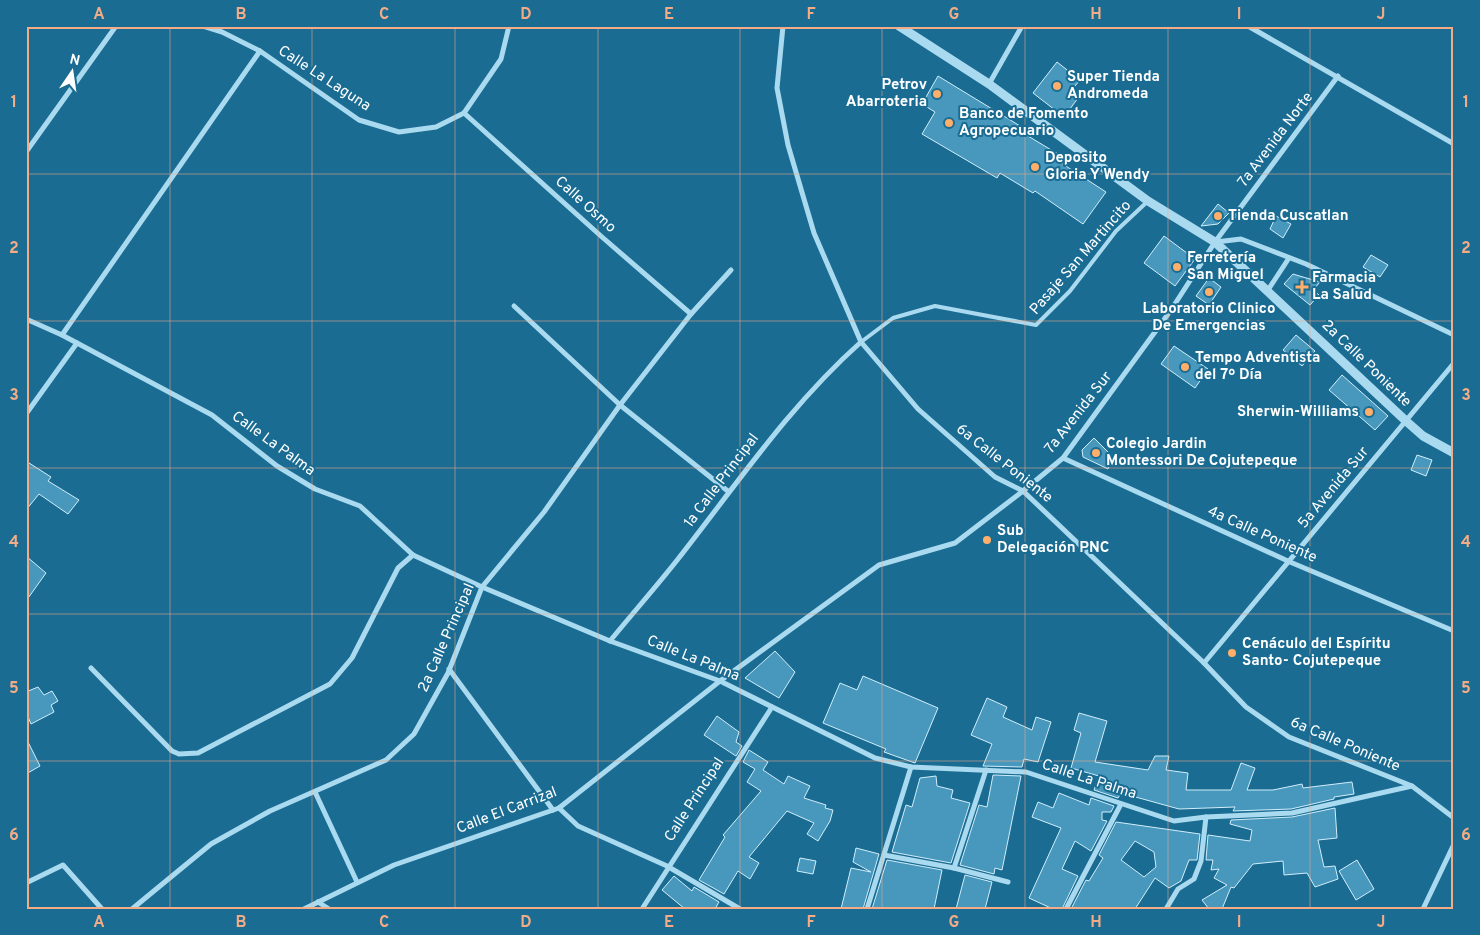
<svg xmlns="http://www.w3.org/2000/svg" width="1480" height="935" font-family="Overpass,sans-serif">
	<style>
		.building { fill: #4798bc; stroke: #d1eefb; fill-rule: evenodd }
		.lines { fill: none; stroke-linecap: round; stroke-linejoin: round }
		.service { stroke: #aadaef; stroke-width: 4 }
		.minor { stroke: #aadaef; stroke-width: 5 }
		.tertiary { stroke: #aadaef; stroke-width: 9 }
		.grid { fill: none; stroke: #f4ac86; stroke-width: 1; stroke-opacity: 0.55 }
		.poi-dot { fill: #ffaf69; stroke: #1a6c93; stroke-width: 2 }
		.labels { text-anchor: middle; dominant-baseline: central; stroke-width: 4; stroke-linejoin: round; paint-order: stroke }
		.poi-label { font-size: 15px; font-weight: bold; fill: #fff; stroke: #1a6c93; text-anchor: start }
		.street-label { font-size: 15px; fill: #fff; stroke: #1a6c93 }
		.neatline { fill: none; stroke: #f4ac86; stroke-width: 2 }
		.grid-label { font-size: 16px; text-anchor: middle; font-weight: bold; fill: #f4ac86 }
	</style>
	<rect width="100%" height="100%" fill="#1a6c93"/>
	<g class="building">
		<polygon points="1057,62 1080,80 1070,92 1078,98 1064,117 1033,93"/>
		<polygon points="938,76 1025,129 1023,133 1058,154 1055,159 1106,192 1083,224 1035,191 1033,193 1000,173 997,178 922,134 935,112 922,104"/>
		<polygon points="1218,204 1229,213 1218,224 1201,226"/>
		<polygon points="1276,216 1291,224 1283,238 1270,229"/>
		<polygon points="1164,236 1195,259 1175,286 1144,263"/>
		<polygon points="1371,255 1388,265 1380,277 1363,267"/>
		<polygon points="1293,274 1320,282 1313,290 1319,295 1310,305 1284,284"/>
		<polygon points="1209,278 1221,287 1209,305 1196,296"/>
		<polygon points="1296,335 1315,351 1302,366 1283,350"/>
		<polygon points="1174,346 1208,369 1195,388 1161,364"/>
		<polygon points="1342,375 1388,416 1375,430 1329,390"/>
		<polygon points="1094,438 1113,457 1108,469 1083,457 1082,450"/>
		<polygon points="1417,455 1432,460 1426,476 1411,470"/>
		<polygon points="26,461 51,477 48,481 79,500 68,514 39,494 26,510"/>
		<polygon points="26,556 46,573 26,601"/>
		<polygon points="775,651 795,672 779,698 745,678"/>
		<polygon points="863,676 938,708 915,763 884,752 886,749 823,723 840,683 857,690"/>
		<polygon points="38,687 44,695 52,691 58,701 51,705 54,712 31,724 26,712 26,692"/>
		<polygon points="987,698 1007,707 1003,717 1032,730 1036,717 1051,722 1038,762 1024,759 1022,767 983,766 992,744 971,735"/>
		<polygon points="1079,713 1107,721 1095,762 1148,770 1155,756 1169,756 1166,770 1188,773 1186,790 1231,790 1241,763 1255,768 1247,790 1273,790 1302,784 1303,788 1352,782 1354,794 1334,797 1334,799 1291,809 1233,811 1235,807 1179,809 1121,793 1118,798 1094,790 1099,776 1071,768 1081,733 1074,730"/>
		<polygon points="717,716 739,732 736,742 742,746 736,756 704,735"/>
		<polygon points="26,738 40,766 26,774"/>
		<polygon points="749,750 768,762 763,770 784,784 788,776 810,786 804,798 826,805 825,808 833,810 830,821 818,841 807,834 814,823 787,811 749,857 759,863 750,879 738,871 724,894 699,880 725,837 723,835 761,791 747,782 755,769 743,762"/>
		<polygon points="993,775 1021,776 1002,870 995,868 994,874 960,865 979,805 987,807"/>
		<polygon points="936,776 937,786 953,790 951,798 970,803 951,863 892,852 906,805 912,807 920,778"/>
		<polygon points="1059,793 1089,805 1091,798 1114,806 1111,812 1102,812 1102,820 1107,821 1091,851 1075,841 1062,869 1078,876 1062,909 1053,909 1029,898 1061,828 1032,817 1038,802 1053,808"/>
		<polygon points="1335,808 1337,838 1318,840 1324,867 1335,866 1338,879 1315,887 1307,873 1284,875 1283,861 1253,864 1234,888 1231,887 1222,909 1209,909 1202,900 1227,885 1214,878 1219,869 1211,870 1213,860 1206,860 1208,835 1250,841 1252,830 1230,824 1231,820 1292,817"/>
		<path d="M 1116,822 L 1200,834 L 1197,860 L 1189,860 L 1181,881 L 1169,888 L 1155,878 L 1135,909 L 1071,909 L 1086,880 L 1089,881 L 1103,858 L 1099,855 ZM 1135,841 L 1154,852 L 1156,867 L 1144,877 L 1121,860 Z"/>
		<polygon points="856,848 879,854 863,909 841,909 851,868 871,872 853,862"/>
		<polygon points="800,858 816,861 813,874 797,871"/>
		<polygon points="887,860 942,870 934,909 872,909"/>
		<polygon points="1357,860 1374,889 1356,900 1339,871"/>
		<polygon points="965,875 992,882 985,909 956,909"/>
		<polygon points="674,876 692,891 694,887 719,902 715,909 685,909 662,890"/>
	</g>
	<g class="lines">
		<polyline class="service" points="861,342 893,318 935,306 1036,325 1070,291 1116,231 1148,201"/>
		<g class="minor">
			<polyline points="203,26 222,32 260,51 359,120 399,132 436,127 464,113 501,59 509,26"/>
			<polyline points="783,26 777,88 788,145 814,233 861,342 918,409 995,477 1023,491 1204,663 1246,707 1289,737 1412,786 1454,818"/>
			<polyline points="1248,26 1454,144"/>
			<polyline points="989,84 1022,26"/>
			<polyline points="464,113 602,237 691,314"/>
			<polyline points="26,152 116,26"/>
			<polyline points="1216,242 1241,239 1306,264 1454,335"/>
			<polyline points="1268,290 1289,258"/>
			<polyline points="514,306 620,405 729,492"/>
			<polyline points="26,319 62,335 212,415 277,466 315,489 360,506 413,555 482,587 610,641 720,681 875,758 911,767 1026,772 1174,821 1206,817 1292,813 1412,786"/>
			<polyline points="62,335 260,51"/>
			<polyline points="26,414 77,343"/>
			<polyline points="1063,458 1290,562 1454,631"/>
			<path d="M 610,641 C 632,614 656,587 678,559 C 737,484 790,405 861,342"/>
			<polyline points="1204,663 1454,363"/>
			<polyline points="91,668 172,751 179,754 198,753 330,684 352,658 398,568 413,555"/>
			<polyline points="449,669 553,810"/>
			<polyline points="315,792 357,882"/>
			<polyline points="559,808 578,826 667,866 740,909"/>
			<polyline points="884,855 954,868 1008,882"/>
			<polyline points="954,868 986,770"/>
			<polyline points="26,883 63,865 102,909"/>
			<polyline points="318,902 329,909"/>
			<polyline points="132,909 211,844 270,811 386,760 414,734 448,673 482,587 544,512 620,405 691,314 731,270"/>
			<polyline points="304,909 394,865 559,808 720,681 879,565 955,543 1023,491 1063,458 1171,310 1215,242 1338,76"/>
			<polyline points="642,909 772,707"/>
			<polyline points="867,909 911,767"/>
			<polyline points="1066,909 1121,804"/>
			<polyline points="1166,909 1178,889 1194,879 1201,861 1206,817"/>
			<polyline points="1423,909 1454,844"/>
		</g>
		<polyline class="tertiary" points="899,26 989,84 1148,201 1215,242 1406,421 1423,436 1454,453"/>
	</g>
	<path class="grid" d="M 170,26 L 170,909M 312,26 L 312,909M 455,26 L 455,909M 598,26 L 598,909M 740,26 L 740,909M 882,26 L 882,909M 1025,26 L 1025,909M 1168,26 L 1168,909M 1310,26 L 1310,909M 26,174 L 1454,174M 26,321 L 1454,321M 26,468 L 1454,468M 26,614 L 1454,614M 26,761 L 1454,761"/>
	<g class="poi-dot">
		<circle cx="1057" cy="86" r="5"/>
		<circle cx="937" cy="94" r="5"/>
		<circle cx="949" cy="123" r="5"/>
		<circle cx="1035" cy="167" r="5"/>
		<circle cx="1218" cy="216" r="5"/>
		<circle cx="1177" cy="267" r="5"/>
		<path d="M1299.5 279.5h5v5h5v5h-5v5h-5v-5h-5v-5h5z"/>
		<circle cx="1209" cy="292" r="5"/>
		<circle cx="1185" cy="367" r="5"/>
		<circle cx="1369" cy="412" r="5"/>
		<circle cx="1096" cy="453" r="5"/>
		<circle cx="987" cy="540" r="5"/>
		<circle cx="1232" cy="653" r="5"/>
	</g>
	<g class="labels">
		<g class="poi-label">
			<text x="1067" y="77">Super Tienda<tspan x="1067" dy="17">Andromeda</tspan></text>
			<text x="927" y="85" text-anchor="end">Petrov<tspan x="927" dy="17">Abarroteria</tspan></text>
			<text x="959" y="114">Banco de Fomento<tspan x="959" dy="17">Agropecuario</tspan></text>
			<text x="1045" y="158">Deposito<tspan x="1045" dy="17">Gloria Y Wendy</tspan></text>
			<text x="1228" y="216">Tienda Cuscatlan</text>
			<text x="1187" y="258">Ferretería<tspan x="1187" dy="17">San Miguel</tspan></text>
			<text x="1312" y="278">Farmacia<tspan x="1312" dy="17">La Salud</tspan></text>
			<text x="1209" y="309" text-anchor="middle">Laboratorio Clinico<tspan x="1209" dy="17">De Emergencias</tspan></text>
			<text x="1195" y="358">Tempo Adventista<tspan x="1195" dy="17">del 7º Día</tspan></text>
			<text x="1359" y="412" text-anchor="end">Sherwin-Williams</text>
			<text x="1106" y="444">Colegio Jardin<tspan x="1106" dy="17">Montessori De Cojutepeque</tspan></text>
			<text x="997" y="531">Sub<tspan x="997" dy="17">Delegación PNC</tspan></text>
			<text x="1242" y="644">Cenáculo del Espíritu<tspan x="1242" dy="17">Santo- Cojutepeque</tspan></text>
		</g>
		<g class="street-label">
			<text transform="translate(324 79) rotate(33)">Calle La Laguna</text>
			<text transform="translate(1276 140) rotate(-53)">7a Avenida Norte</text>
			<text transform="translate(585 205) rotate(42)">Calle Osmo</text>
			<text transform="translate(1081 258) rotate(-49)">Pasaje San Martincito</text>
			<text transform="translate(1366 364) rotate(44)">2a Calle Poniente</text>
			<text transform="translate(1079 413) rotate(-52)">7a Avenida Sur</text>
			<text transform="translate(273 444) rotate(36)">Calle La Palma</text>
			<text transform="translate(1004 464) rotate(38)">6a Calle Poniente</text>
			<text transform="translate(722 481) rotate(-53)">1a Calle Principal</text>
			<text transform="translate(1334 488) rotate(-50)">5a Avenida Sur</text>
			<text transform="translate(1262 535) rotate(24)">4a Calle Poniente</text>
			<text transform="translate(447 638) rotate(-66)">2a Calle Principal</text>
			<text transform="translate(693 659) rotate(22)">Calle La Palma</text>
			<text transform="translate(1345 745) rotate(23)">6a Calle Poniente</text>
			<text transform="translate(1089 780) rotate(18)">Calle La Palma</text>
			<text transform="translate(695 800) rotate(-57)">Calle Principal</text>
			<text transform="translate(507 811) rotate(-21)">Calle El Carrizal</text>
		</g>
	</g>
	<rect width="1480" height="935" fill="none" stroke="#1a6c93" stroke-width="55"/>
	<g transform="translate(72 72) rotate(13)" stroke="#1a6c93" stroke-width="4" paint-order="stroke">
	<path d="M0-4L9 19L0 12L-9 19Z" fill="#ffffff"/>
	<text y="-8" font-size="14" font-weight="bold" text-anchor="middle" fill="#ffffff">N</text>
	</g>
	<rect x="28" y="28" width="1424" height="880" class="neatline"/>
	<g class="grid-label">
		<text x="99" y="19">A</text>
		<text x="241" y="19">B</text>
		<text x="384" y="19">C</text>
		<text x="526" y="19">D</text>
		<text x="669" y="19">E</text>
		<text x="811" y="19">F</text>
		<text x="954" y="19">G</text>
		<text x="1096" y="19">H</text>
		<text x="1239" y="19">I</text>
		<text x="1381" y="19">J</text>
		<text x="14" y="107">1</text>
		<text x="1466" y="107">1</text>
		<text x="14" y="253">2</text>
		<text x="1466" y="253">2</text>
		<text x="14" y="400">3</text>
		<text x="1466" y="400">3</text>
		<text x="14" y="547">4</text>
		<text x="1466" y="547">4</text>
		<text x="14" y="693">5</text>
		<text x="1466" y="693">5</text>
		<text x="14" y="840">6</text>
		<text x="1466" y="840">6</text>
		<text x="99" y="927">A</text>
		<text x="241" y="927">B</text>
		<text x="384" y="927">C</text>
		<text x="526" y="927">D</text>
		<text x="669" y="927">E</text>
		<text x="811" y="927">F</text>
		<text x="954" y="927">G</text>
		<text x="1096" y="927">H</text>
		<text x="1239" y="927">I</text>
		<text x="1381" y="927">J</text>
	</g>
</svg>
